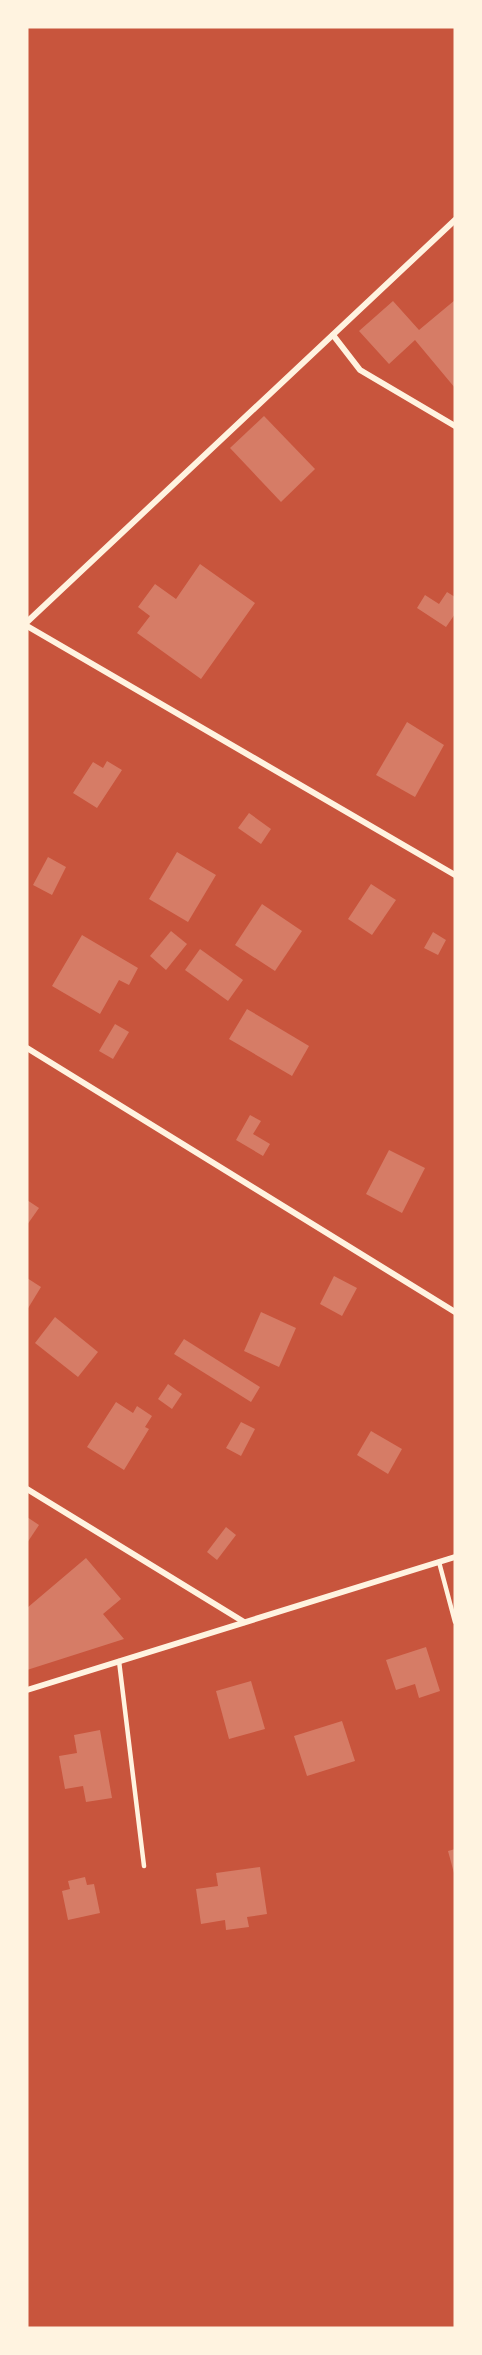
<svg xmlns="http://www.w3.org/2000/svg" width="482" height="2355" font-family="'Golos Text',sans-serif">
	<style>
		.building { fill: #d67c66 }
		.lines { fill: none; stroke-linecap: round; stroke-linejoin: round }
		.service { stroke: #fff3e0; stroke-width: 4.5 }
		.minor { stroke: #fff3e0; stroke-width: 6 }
	</style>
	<rect width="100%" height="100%" fill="#c8553d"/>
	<g class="building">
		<polygon points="455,300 455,388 415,340 389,364 359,331 393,301 419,330"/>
		<polygon points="264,416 315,469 281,502 230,448"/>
		<polygon points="200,564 255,603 201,679 137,633 150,616 138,607 155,584 176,599"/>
		<polygon points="447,592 455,597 455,614 446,627 417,608 425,595 439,604"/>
		<polygon points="407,722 444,745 415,797 376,775"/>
		<polygon points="107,761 122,770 97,808 73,793 93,762 103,768"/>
		<polygon points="249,813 271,829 261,844 238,828"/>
		<polygon points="177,852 216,875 188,922 149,899"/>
		<polygon points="48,857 66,867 52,895 33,885"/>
		<polygon points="371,884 396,900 372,935 348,919"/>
		<polygon points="262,904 302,931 275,971 235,945"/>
		<polygon points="171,931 187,944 166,970 150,956"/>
		<polygon points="433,932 446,940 438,955 424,948"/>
		<polygon points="82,935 138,968 129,985 119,980 100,1014 52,986"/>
		<polygon points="200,949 243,980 228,1001 185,970"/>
		<polygon points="247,1009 309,1046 292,1076 229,1039"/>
		<polygon points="115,1024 129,1032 113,1059 99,1051"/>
		<polygon points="250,1115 261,1121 253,1134 270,1144 263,1156 236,1140"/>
		<polygon points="389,1150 425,1168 402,1213 366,1194"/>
		<polygon points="27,1200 39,1208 27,1225"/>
		<polygon points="334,1276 357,1288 342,1316 320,1304"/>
		<polygon points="27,1278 41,1287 27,1310"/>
		<polygon points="261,1312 296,1328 279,1367 244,1351"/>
		<polygon points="55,1317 98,1352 78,1377 35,1343"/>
		<polygon points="184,1339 260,1387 251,1402 174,1354"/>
		<polygon points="168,1384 182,1394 172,1409 158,1399"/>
		<polygon points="116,1402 133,1413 137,1406 152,1416 145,1427 149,1429 124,1470 87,1447"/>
		<polygon points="241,1422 255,1429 241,1456 226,1448"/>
		<polygon points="371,1431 402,1449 388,1474 357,1455"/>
		<polygon points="27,1517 39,1525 27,1543"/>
		<polygon points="226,1527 236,1535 217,1560 207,1552"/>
		<polygon points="86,1558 121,1599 103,1614 124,1639 27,1670 27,1608"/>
		<polygon points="426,1647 440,1691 419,1698 415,1684 396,1690 386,1660"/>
		<polygon points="251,1681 265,1729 229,1739 216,1691"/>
		<polygon points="342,1721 355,1761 307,1776 294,1736"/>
		<polygon points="100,1730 112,1798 86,1802 83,1786 65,1789 59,1756 77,1753 74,1735"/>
		<polygon points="455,1849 455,1873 454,1873 448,1851"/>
		<polygon points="260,1867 267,1914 247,1917 249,1927 226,1930 225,1920 201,1924 196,1889 218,1886 216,1873"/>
		<polygon points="85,1877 87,1885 94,1884 100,1913 68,1920 62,1891 70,1889 68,1881"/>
	</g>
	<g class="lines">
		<g class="service">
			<polyline points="439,1562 455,1622"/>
			<polyline points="119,1661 144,1866"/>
		</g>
		<g class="minor">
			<polyline points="333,335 360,370 455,426"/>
			<polyline points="27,622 455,220"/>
			<polyline points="27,626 455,875"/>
			<polyline points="27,1048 455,1312"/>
			<polyline points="27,1489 244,1622"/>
			<polyline points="27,1690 455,1557"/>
		</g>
	</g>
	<rect width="482" height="2355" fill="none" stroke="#fff3e0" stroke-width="57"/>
</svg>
